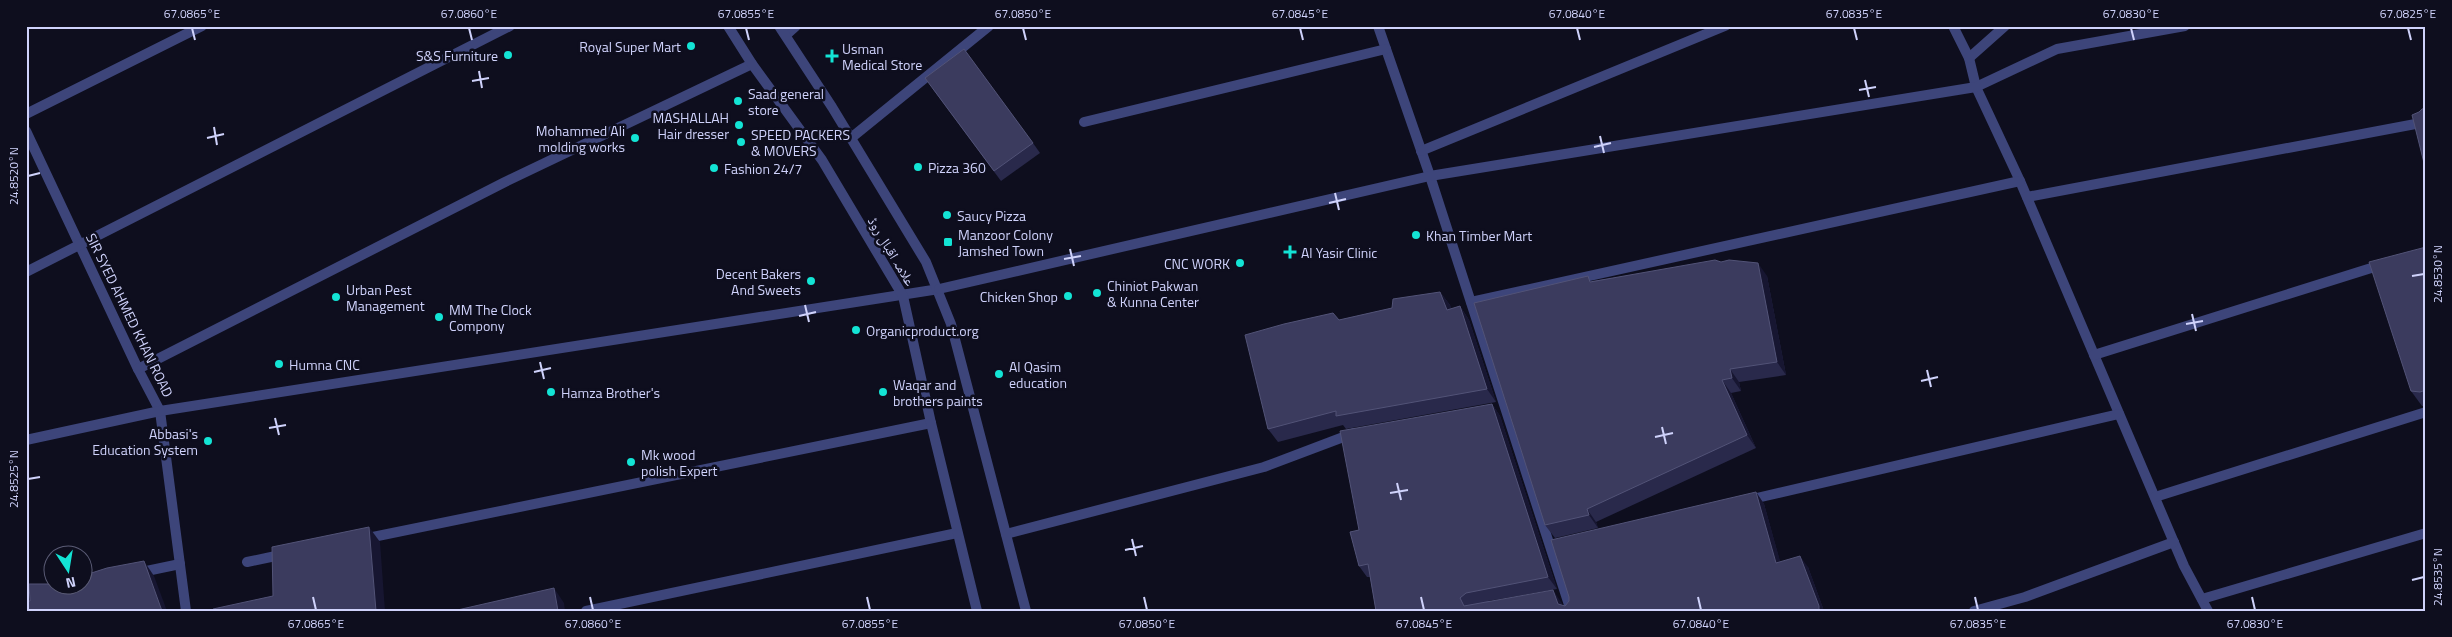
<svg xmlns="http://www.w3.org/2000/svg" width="2452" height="637" font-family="'Titillium Web','Noto Naskh Arabic',sans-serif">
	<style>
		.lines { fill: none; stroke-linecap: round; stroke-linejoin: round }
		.minor { stroke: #3d457a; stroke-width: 10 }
		.tertiary { stroke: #3d457a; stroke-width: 10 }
		.wall { fill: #29294b }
		.shaded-wall { fill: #171631 }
		.building { fill: #3b3b5e; stroke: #525377 }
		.ticks { fill: none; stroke: #cfd2fb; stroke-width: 2 }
		.poi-dot { fill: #13e4d5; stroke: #0e0e1e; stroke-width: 2 }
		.labels { text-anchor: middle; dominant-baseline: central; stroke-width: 5; stroke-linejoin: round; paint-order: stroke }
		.poi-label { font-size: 14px; fill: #cfd2fb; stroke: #0e0e1e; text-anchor: start }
		.street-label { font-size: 14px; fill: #cfd2fb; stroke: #0e0e1e }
		.neatline { fill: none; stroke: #cfd2fb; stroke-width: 2 }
		.ticks-label { font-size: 12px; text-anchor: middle; fill: #cfd2fb }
	</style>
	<rect width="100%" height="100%" fill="#0e0e1e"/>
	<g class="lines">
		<g class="minor">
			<polyline points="1378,26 1430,176 1571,611"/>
			<polyline points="1953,26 1969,58 1976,87 2020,181 2184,566 2208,611"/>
			<polyline points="786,35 796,26"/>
			<polyline points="1969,58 2005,26"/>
			<polyline points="26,114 202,26"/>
			<polyline points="1084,122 1386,49"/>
			<polyline points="26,131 138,369 160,411 186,611"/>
			<polyline points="851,138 989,26"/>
			<polyline points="1421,151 1725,26"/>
			<polyline points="2027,197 2426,122"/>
			<polyline points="26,272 510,26"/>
			<polyline points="1471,302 2020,181"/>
			<polyline points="2094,355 2384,264"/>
			<polyline points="138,369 505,182 752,64"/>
			<polyline points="26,440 160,411 939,289"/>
			<polyline points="2155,497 2426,412"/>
			<polyline points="1748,500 2119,414"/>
			<polyline points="1006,534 1264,467 1354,433"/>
			<polyline points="363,539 931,423"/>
			<polyline points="247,562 285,554"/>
			<polyline points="137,573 180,564"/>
			<polyline points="2202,599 2426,533"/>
			<polyline points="586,611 957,533"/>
			<polyline points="1974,611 2025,597 2174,542"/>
		</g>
		<g class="tertiary">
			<polyline points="728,26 752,64 822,160 903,296 931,423 977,611"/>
			<polyline points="779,26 832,107 926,262 951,324 1026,611"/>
			<polyline points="939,289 1430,176 1976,87 2057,49 2185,26"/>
		</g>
	</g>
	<g class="wall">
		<polygon points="932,88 1033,143 1040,153 1001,181"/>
		<polygon points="2426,247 2426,406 2422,406 2411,391"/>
		<polygon points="1721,262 1767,276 1786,375 1739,382 1741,391 1731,393 1756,448 1596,522 1598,528 1555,538 1545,525 1592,281"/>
		<polygon points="1440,292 1450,305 1451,309 1460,306 1469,320 1496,402 1346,429 1343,425 1278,442 1268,429 1339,320 1392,308"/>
		<polygon points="1492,404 1500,416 1557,589 1488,601 1561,602 1562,605 1565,606 1756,492 1764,504 1780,562 1808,567 1824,611 1376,611 1370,577 1367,577 1359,566 1359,530"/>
	</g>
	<g class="shaded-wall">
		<polygon points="1758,263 1767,276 1786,375 1777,362"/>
		<polygon points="1440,292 1450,305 1456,323 1447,310"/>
		<polygon points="1460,306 1469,320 1496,402 1487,389"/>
		<polygon points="1730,369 1739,382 1741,391 1732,378"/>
		<polygon points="1722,380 1731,393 1756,448 1747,435"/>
		<polygon points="1492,404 1500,416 1557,589 1548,577"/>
		<polygon points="1756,492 1764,504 1784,575 1776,563"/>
		<polygon points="1587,509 1596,522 1598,528 1589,515"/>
		<polygon points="369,527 380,542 385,611 376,611"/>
		<polygon points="1800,556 1808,567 1824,611 1819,611"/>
		<polygon points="144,561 154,576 167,611 162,611"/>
		<polygon points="554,588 564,603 565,611 558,611"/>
		<polygon points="1553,590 1561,602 1564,611 1558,604"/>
	</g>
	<g class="building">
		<polygon points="964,49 1033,143 994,171 925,78"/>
		<polygon points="2426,108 2426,171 2412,115 2419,112 2422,109"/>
		<polygon points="2426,247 2426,390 2420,392 2411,391 2369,262"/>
		<polygon points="1715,260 1721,262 1729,260 1758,263 1777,362 1730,369 1732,378 1722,380 1747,435 1587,509 1589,515 1545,525 1474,303 1588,276 1590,282"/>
		<polygon points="1440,292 1447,310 1460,306 1487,389 1336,416 1336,411 1268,429 1245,335 1284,324 1333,313 1339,320 1392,308 1393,299"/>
		<polygon points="1492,404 1548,577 1466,593 1460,598 1464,606 1553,590 1558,604 1565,606 1569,601 1569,597 1551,540 1756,492 1776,563 1800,556 1819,606 1819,611 1376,611 1368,564 1359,566 1350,532 1359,530 1340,431"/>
		<polygon points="369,527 376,611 214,611 213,609 273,596 272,547"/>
		<polygon points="144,561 162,611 26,611 26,601 30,601 29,584 82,584 82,576 107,568"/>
		<polygon points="554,588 558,611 453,611"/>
	</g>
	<path class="ticks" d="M 192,28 L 195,40M 469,28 L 472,40M 746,28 L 749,40M 1023,28 L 1026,40M 1300,28 L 1303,40M 1577,28 L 1580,40M 1854,28 L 1857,40M 2131,28 L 2134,40M 2408,28 L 2411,40M 479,71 L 482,88M 1865,80 L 1869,97M 472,81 L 489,78M 1859,90 L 1876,87M 214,127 L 217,145M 1600,136 L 1604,153M 207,138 L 224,134M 1594,147 L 1611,143M 28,176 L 40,173M 1335,193 L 1339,210M 1329,203 L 1346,199M 1070,249 L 1074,266M 1064,259 L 1081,256M 2412,276 L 2424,274M 805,305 L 809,322M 2192,314 L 2196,331M 799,316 L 816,312M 2186,324 L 2203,321M 540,362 L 544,379M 1927,370 L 1931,387M 534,372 L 551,368M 1921,381 L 1938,377M 275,418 L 279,435M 1662,427 L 1666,444M 269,428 L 286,425M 1655,437 L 1673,433M 28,479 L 40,477M 1397,483 L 1401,500M 1390,493 L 1408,490M 1132,539 L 1136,556M 1125,550 L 1143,546M 2412,580 L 2424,577M 313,597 L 316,610M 590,597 L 593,610M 867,597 L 870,610M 1144,597 L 1147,610M 1421,597 L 1424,610M 1698,597 L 1701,610M 1975,597 L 1978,610M 2252,597 L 2255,610"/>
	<g class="poi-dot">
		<circle cx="691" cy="46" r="5"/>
		<circle cx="508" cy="55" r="5"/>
		<path d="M829.5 48.5h5v5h5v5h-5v5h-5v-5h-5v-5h5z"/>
		<circle cx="738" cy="101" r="5"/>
		<circle cx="739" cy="125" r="5"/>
		<circle cx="635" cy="138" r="5"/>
		<circle cx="741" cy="142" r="5"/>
		<circle cx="918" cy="167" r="5"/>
		<circle cx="714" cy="168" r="5"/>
		<circle cx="947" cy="215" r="5"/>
		<circle cx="1416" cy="235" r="5"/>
		<rect x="943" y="237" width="10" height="10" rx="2.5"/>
		<path d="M1287.5 244.5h5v5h5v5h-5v5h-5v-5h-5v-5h5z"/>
		<circle cx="1240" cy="263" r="5"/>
		<circle cx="811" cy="281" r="5"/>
		<circle cx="1097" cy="293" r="5"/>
		<circle cx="1068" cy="296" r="5"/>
		<circle cx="336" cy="297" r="5"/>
		<circle cx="439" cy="317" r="5"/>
		<circle cx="856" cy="330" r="5"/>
		<circle cx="279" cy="364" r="5"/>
		<circle cx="999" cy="374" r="5"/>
		<circle cx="551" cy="392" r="5"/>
		<circle cx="883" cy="392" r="5"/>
		<circle cx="208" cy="441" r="5"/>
		<circle cx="631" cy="462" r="5"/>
	</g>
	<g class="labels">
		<g class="poi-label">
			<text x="681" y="46" text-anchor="end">Royal Super Mart</text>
			<text x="842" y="48">Usman<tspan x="842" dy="16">Medical Store</tspan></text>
			<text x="498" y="55" text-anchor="end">S&amp;S Furniture</text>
			<text x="748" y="93">Saad general<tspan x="748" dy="16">store</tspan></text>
			<text x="729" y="117" text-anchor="end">MASHALLAH<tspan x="729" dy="16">Hair dresser</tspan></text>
			<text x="625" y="130" text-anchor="end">Mohammed Ali<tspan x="625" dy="16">molding works</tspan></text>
			<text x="751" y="134">SPEED PACKERS<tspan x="751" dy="16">&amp; MOVERS</tspan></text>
			<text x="928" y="167">Pizza 360</text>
			<text x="724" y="168">Fashion 24/7</text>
			<text x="957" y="215">Saucy Pizza</text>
			<text x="958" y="234">Manzoor Colony<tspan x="958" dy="16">Jamshed Town</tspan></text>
			<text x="1426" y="235">Khan Timber Mart</text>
			<text x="1301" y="252">Al Yasir Clinic</text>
			<text x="1230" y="263" text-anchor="end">CNC WORK</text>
			<text x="801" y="273" text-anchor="end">Decent Bakers<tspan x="801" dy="16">And Sweets</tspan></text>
			<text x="1107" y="285">Chiniot Pakwan<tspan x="1107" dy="16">&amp; Kunna Center</tspan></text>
			<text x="346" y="289">Urban Pest<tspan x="346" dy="16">Management</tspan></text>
			<text x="1058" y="296" text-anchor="end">Chicken Shop</text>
			<text x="449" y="309">MM The Clock<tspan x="449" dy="16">Compony</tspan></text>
			<text x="866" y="330">Organicproduct.org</text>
			<text x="289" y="364">Humna CNC</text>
			<text x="1009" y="366">Al Qasim<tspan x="1009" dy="16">education</tspan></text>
			<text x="893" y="384">Waqar and<tspan x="893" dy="16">brothers paints</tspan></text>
			<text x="561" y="392">Hamza Brother's</text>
			<text x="198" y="433" text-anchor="end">Abbasi's<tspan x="198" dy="16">Education System</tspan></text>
			<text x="641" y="454">Mk wood<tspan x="641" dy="16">polish Expert</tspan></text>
		</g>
		<g class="street-label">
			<text transform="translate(892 251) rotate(59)">علامہ اقبال روڈ</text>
			<text transform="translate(130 315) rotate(64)">SIR SYED AHMED KHAN ROAD</text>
		</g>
	</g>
	<rect width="2452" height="637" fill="none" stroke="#0e0e1e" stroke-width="55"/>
	<g transform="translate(68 570) rotate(168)"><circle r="24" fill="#0e0e1e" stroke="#5b5c76"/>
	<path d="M0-4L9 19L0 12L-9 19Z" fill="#13e4d5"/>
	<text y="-8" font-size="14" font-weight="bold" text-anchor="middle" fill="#cfd2fb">N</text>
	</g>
	<rect x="28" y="28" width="2396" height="582" class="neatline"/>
	<g class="ticks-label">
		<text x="192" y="18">67.0865°E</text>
		<text x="469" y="18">67.0860°E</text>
		<text x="746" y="18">67.0855°E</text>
		<text x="1023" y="18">67.0850°E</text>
		<text x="1300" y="18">67.0845°E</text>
		<text x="1577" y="18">67.0840°E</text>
		<text x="1854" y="18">67.0835°E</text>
		<text x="2131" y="18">67.0830°E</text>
		<text x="2408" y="18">67.0825°E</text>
		<text transform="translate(14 176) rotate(-90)" y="4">24.8520°N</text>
		<text transform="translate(2438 274) rotate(-90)" y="4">24.8530°N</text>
		<text transform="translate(14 479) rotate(-90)" y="4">24.8525°N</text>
		<text transform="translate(2438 577) rotate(-90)" y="4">24.8535°N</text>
		<text x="316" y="628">67.0865°E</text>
		<text x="593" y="628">67.0860°E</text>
		<text x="870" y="628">67.0855°E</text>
		<text x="1147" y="628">67.0850°E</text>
		<text x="1424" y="628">67.0845°E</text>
		<text x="1701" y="628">67.0840°E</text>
		<text x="1978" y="628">67.0835°E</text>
		<text x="2255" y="628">67.0830°E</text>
	</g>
</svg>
